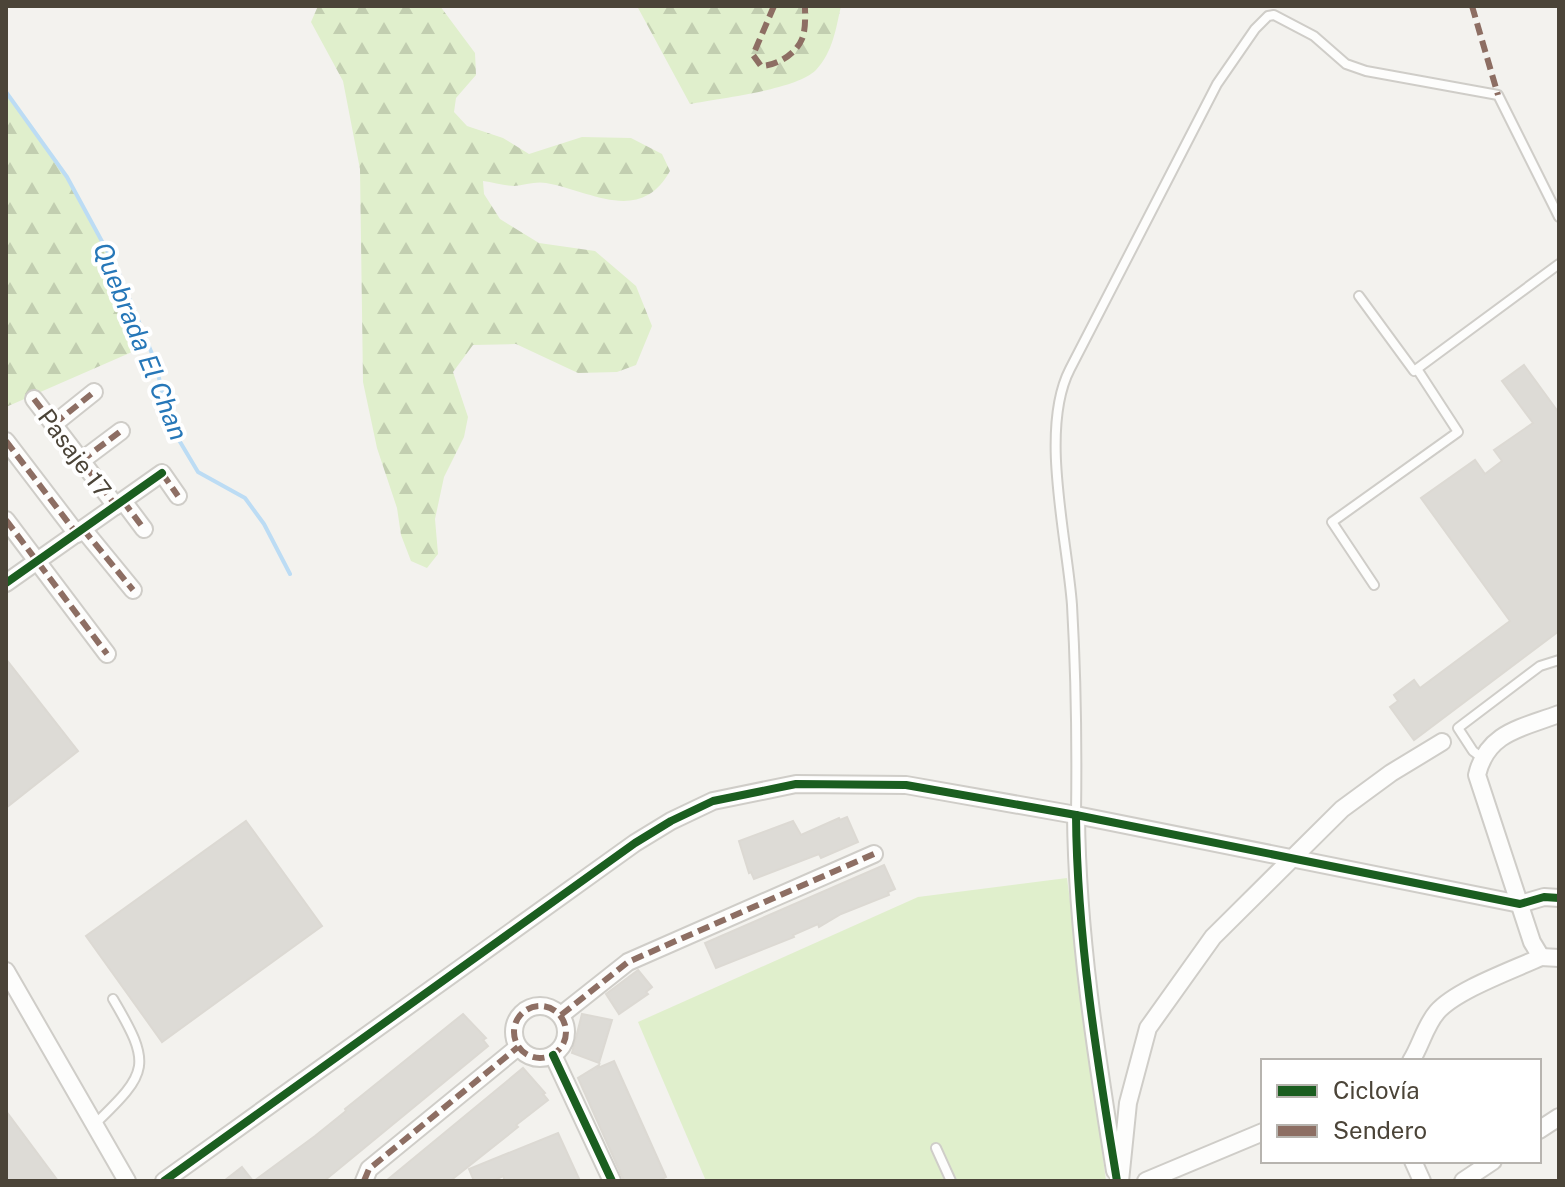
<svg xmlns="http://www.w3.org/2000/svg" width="1565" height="1187" font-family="'Public Sans',sans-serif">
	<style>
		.forest { fill: url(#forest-firs) }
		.park { fill: #e0efcc }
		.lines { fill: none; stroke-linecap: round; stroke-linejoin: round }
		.stream { stroke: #bcdcf4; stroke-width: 4 }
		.building { fill: #dddbd6; stroke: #dcd9d3; stroke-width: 2 }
		.lane-casing { stroke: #cfcdc8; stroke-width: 12 }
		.street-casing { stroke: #cfcdc8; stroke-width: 20 }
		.lane { stroke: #fdfdfc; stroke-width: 8 }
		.street { stroke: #fdfdfc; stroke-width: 16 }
		.quiet { stroke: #8d6e63; stroke-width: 6; stroke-dasharray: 12 6; stroke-linecap: butt }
		.cycleway-casing { stroke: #fff; stroke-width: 13 }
		.cycleway { stroke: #1b5e20; stroke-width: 8 }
		.labels { text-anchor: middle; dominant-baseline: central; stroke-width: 8; stroke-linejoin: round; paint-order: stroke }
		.street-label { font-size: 24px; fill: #4b4438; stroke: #fff }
		.water-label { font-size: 26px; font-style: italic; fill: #2677b8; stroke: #fff }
	</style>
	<defs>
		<pattern id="forest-firs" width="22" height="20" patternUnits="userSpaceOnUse" patternTransform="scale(2)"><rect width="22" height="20" fill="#e0efcc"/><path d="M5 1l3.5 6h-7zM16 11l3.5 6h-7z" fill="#c2ceb0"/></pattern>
	</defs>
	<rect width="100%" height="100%" fill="#f3f2ee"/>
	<g class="forest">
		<path d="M 318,6 L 440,6 L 475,53 L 476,75 L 456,98 L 454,112 L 467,126 L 503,138 L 529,154 L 582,137 L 631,138 L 662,154 L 670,171 C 640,225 591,191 546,183 C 536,181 524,185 514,186 C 504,186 493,182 483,181 L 484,194 L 500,219 L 539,243 L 595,251 L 636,286 L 652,326 L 636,365 L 617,372 L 578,373 L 516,344 L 473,345 L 453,372 L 468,417 L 464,437 L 444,477 L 435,519 L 438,554 L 427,568 L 411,561 L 401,535 L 397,508 L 377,448 L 363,382 L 360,169 L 343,81 L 311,22 Z"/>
		<path d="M 637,6 L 841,6 C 836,28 833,52 816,70 C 796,90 720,98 690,104 Z"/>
		<polygon points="6,92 67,177 117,269 148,345 6,407"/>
	</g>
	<polygon class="park" points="1067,878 1106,1181 706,1181 638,1022 918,897"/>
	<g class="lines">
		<polyline class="stream" points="6,92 67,177 117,269 155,361 170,425 198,472 245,498 264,524 290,574"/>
	</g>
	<g class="building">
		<polygon points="1524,365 1559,413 1559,631 1414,740 1390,707 1398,701 1394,695 1414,680 1420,688 1510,621 1421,498 1475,460 1485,474 1502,461 1494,450 1533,423 1502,381"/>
		<polygon points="6,659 78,751 6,808"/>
		<polygon points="847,817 858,842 821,858 819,854 754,879 751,872 749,873 739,841 793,821 801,835 839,818 840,820"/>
		<polygon points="246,821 322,926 162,1042 86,936"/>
		<polygon points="884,865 895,889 888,892 889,895 841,914 819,927 818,924 793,935 794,937 716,968 705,943"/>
		<polygon points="638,970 652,987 646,992 648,994 619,1014 606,994"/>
		<polygon points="463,1014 486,1038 483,1040 488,1046 324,1181 254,1181 315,1136 346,1111 345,1109"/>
		<polygon points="582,1014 612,1020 599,1063 572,1053"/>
		<polygon points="614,1061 666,1177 657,1181 624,1181 578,1078 599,1065 598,1068"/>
		<polygon points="523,1068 545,1093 543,1094 548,1100 516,1125 518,1127 450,1181 386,1181"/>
		<polygon points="6,1111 58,1181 6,1181"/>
		<polygon points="558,1133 580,1181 505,1181 503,1176 493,1181 474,1181 469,1169"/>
		<polygon points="242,1167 253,1181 224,1181"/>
	</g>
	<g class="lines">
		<g class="lane-casing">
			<g id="lane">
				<polyline points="1359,296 1414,371 1559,264"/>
				<polyline points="1374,585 1332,522 1458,432 1417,369"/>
				<polyline points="1481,757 1473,751 1458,728 1540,666 1559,660"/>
				<path d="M 1076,815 C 1077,745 1076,675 1072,605 C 1067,537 1039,429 1070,369 L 1217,84 L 1255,29 L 1268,16 L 1274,15 L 1314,36 L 1346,64 L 1366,71 L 1498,95 L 1559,217"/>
				<path d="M 95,1124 C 149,1072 152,1065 113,999"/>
				<polyline points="936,1148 951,1181"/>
			</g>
		</g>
		<g class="street-casing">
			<g id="street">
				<polyline points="34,399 116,506"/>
				<polyline points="54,424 94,392"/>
				<polyline points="6,441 77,534"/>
				<polyline points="81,461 121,431"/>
				<polyline points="123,501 144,529"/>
				<polyline points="6,520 107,654"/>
				<polyline points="83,529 133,590"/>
				<polyline points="6,583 162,473 178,496"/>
				<path d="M 1076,815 C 1077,934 1096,1053 1115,1171"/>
				<polyline points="1541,957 1559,958"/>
				<polyline points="6,971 127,1181"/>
				<circle cx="540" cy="1032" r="26"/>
				<polyline points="561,1015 628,962 874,854"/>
				<polyline points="553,1055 612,1181"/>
				<path d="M 1411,1061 C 1421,1045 1425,1026 1437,1012 C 1456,990 1513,970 1541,957 L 1532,942 L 1477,775 C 1487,732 1522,728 1559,714"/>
				<polyline points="1539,1130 1559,1117"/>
				<polyline points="1413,1161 1422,1181"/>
				<polyline points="164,1181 635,843 671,821 713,801 796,784 906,785 1076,815 1520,904 1544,897 1559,898"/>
				<polyline points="364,1181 369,1169 518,1047"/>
				<polyline points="1120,1181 1128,1103 1148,1028 1213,937 1342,809 1391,773 1442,742"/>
				<polyline points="1146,1181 1263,1132"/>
				<polyline points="1463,1181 1493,1161"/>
			</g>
		</g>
		<use href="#lane" class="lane"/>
		<use href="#street" class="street"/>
		<g class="quiet">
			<path d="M 774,6 L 753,55 L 761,66 C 776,66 796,54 802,39 C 806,29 805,16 805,6"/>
			<polyline points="1472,6 1498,95"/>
			<polyline points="34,399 116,506"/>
			<polyline points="54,424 94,392"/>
			<polyline points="6,441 77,534"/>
			<polyline points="81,461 121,431"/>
			<polyline points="162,473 178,496"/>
			<polyline points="123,501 144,529"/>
			<polyline points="6,520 107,654"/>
			<polyline points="83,529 133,590"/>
			<circle cx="540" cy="1032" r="26"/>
			<polyline points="561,1015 628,962 874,854"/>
			<polyline points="364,1181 369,1169 518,1047"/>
		</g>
		<g class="cycleway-casing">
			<g id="cycleway">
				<polyline points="6,583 162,473"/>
				<path d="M 1076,815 C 1077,937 1097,1060 1117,1181"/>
				<polyline points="553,1055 612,1181"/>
				<polyline points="164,1181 635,843 671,821 713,801 796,784 906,785 1076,815 1520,904 1544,897 1559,898"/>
			</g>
		</g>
		<use href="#cycleway" class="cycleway"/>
	</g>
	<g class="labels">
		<g class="street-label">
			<text transform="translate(75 453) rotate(53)">Pasaje 17</text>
		</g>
		<g class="water-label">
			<text transform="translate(141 341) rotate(68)">Quebrada El Chan</text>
		</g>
	</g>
	<rect width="1565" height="1187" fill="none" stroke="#4b4438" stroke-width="16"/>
	<rect x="1261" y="1059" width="280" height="104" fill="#ffffff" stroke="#b7b4af" stroke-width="2"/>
	<rect x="1277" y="1085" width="40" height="12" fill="#1b5e20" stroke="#b7b4af" stroke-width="2"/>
	<text x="1333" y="1099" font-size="24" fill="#4b4438">Ciclovía</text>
	<rect x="1277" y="1125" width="40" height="12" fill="#8d6e63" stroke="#b7b4af" stroke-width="2"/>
	<text x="1333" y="1139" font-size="24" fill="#4b4438">Sendero</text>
</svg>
